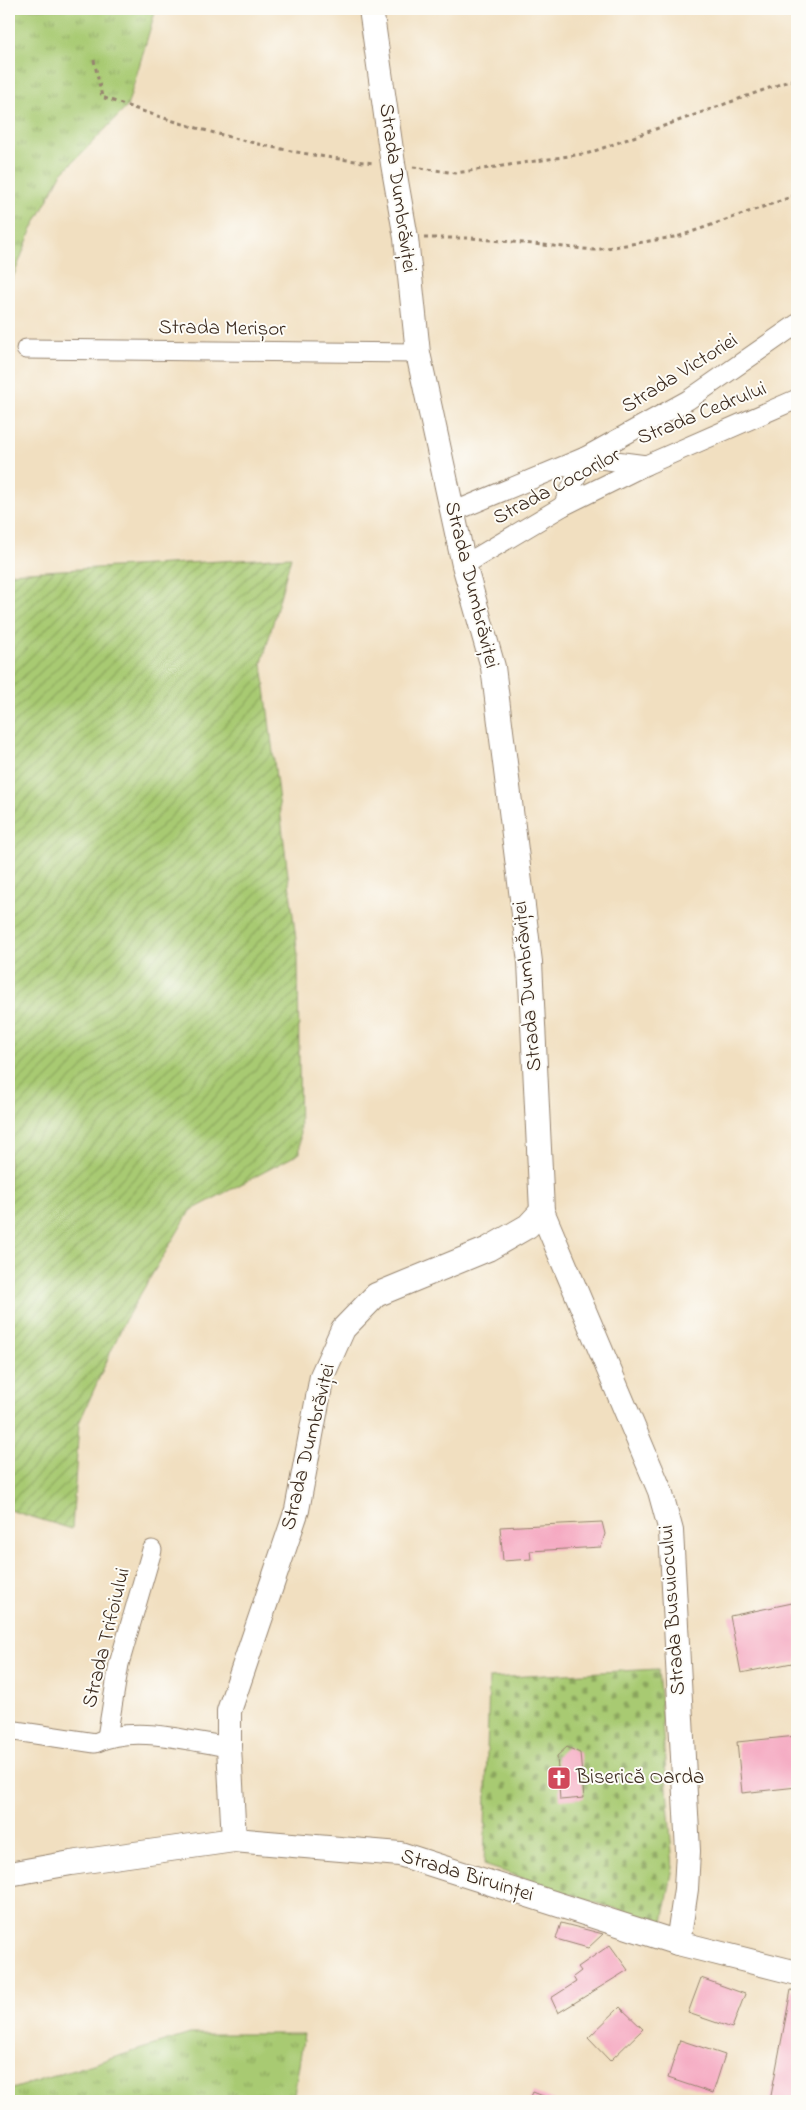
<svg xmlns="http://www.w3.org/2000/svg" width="806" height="2110" font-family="'Indie Flower',sans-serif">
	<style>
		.grass { fill: url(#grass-tufts); stroke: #727a48 }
		.cemetery { fill: url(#cemetery-stones); stroke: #727a48 }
		.garden { fill: url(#garden-furrows); stroke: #727a48 }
		.building { fill: #f5aac2 }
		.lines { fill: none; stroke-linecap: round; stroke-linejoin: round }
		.minor-casing { stroke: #96846f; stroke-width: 21 }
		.major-casing { stroke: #96846f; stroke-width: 26 }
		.path { stroke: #96846f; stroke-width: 3; stroke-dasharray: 4 4; stroke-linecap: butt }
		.minor { stroke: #fff; stroke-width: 19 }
		.major { stroke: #fff; stroke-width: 24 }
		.labels { text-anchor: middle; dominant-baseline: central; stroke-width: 4; stroke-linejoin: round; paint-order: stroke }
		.street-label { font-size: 21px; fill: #3b2a1e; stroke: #fdfcf7 }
		.poi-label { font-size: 21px; fill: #3b2a1e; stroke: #fdfcf7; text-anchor: start }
	</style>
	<defs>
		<pattern id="grass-tufts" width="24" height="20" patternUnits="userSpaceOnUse" patternTransform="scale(1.25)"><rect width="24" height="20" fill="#a8ca72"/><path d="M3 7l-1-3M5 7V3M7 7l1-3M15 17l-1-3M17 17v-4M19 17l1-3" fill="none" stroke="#8aa45d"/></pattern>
		<pattern id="cemetery-stones" width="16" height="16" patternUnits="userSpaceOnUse" patternTransform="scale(1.25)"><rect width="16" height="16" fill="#a8ca72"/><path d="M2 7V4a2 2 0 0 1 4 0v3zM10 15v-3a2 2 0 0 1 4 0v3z" fill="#8aa45d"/></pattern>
		<pattern id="garden-furrows" width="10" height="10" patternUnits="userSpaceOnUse" patternTransform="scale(1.25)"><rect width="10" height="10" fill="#a8ca72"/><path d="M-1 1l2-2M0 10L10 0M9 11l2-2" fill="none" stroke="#8aa45d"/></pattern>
	</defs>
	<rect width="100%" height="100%" fill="#fdfcf7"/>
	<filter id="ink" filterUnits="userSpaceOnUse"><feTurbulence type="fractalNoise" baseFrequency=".02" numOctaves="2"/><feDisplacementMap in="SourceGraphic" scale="10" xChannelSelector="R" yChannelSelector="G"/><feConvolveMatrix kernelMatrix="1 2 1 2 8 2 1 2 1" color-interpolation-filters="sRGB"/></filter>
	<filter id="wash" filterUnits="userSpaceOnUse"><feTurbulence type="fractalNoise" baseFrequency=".0096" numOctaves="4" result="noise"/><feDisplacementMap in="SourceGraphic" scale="20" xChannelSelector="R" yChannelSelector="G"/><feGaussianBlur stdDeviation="1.12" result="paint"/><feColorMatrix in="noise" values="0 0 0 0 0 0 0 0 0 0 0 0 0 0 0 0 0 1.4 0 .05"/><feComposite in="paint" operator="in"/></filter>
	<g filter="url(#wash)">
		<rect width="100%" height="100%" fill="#f1dfc0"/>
		<g class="grass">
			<polygon points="9,9 156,9 127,107 61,174 31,231 9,288"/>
			<polygon points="190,2034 304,2034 293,2101 9,2101 9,2090"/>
		</g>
		<polygon class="cemetery" points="658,1669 673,1868 663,1922 600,1904 484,1865 489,1678"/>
		<polygon class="garden" points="291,557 262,663 298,956 300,1153 190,1211 125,1320 79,1423 72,1529 9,1510 9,573"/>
		<g id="blocks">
			<g class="building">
				<polygon points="602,1522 605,1534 601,1547 530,1551 531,1559 503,1561 500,1527"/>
				<polygon points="797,1602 797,1662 741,1673 730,1616"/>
				<polygon points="797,1736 797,1787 742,1793 737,1742"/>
				<polygon points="567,1747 580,1753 584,1798 560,1800 557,1756"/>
				<polygon points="561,1923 603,1934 588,1948 556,1939"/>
				<polygon points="610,1945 628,1970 558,2013 551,1998 576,1982 573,1977 581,1971 578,1967"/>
				<polygon points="701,1978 745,1994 732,2028 688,2013"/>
				<polygon points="791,1990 797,1991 797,2101 770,2101"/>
				<polygon points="620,2007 643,2029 610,2061 588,2038"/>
				<polygon points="680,2040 725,2055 713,2093 668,2078"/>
				<polygon points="533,2092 556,2101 529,2101"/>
			</g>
		</g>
	</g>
	<g filter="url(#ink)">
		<use href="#blocks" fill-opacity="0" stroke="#96846f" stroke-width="1"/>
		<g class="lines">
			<g class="minor-casing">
				<g id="minor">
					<polyline points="26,349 418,353"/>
					<polyline points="585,457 646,465"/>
					<polyline points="563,506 585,457"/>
					<polyline points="453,512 585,457 688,400 797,324"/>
					<polyline points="464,565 563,506 646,465 797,399"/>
					<path d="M 9,1730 L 95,1743 C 133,1724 188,1741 229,1747"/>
					<polyline points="107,1737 119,1664 152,1550"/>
				</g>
			</g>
			<g class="major-casing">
				<g id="major">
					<polyline points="371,9 393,164 406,238 418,353 464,565 493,667 530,962 542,1211 660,1491 671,1531 688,1851 686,1889 678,1943"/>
					<polyline points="234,1840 229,1747 229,1711 297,1510 322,1376 343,1329 376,1295 488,1249 528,1226 542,1211"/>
					<polyline points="9,1874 71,1863 234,1840 400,1854 678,1943 797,1973"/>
				</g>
			</g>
			<g class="path">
				<path d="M 94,60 L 102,97 C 191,129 280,154 374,163"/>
				<polyline points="413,167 456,173 589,153 797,78"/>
				<polyline points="424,238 471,238 595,250 680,236 797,195"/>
			</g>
			<use href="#minor" class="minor"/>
			<use href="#major" class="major"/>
		</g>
	</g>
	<defs>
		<g id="church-square" transform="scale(1.25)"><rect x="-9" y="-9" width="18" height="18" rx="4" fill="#d1495b" stroke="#fdfcf7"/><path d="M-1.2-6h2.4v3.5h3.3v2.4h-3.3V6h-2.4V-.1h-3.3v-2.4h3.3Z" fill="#fff"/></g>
	</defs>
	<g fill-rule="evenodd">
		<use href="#church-square" x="559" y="1778"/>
	</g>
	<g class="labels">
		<g class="street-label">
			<text transform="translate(397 188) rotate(82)">Strada Dumbrăviței</text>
			<text transform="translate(222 329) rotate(1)">Strada Merișor</text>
			<text transform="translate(680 374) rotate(-32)">Strada Victoriei</text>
			<text transform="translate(702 414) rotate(-22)">Strada Cedrului</text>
			<text transform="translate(557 487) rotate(-28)">Strada Cocorilor</text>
			<text transform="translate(471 585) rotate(76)">Strada Dumbrăviței</text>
			<text transform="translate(528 986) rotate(-95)">Strada Dumbrăviței</text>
			<text transform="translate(309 1447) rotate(-76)">Strada Dumbrăviței</text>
			<text transform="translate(673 1610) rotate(-94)">Strada Busuiocului</text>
			<text transform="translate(107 1638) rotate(-76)">Strada Trifoiului</text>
			<text transform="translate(467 1876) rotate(17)">Strada Biruinței</text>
		</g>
		<g class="poi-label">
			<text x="576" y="1778">Biserică Oarda</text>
		</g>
	</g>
	<rect width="806" height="2110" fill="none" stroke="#fdfcf7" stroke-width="30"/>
</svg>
